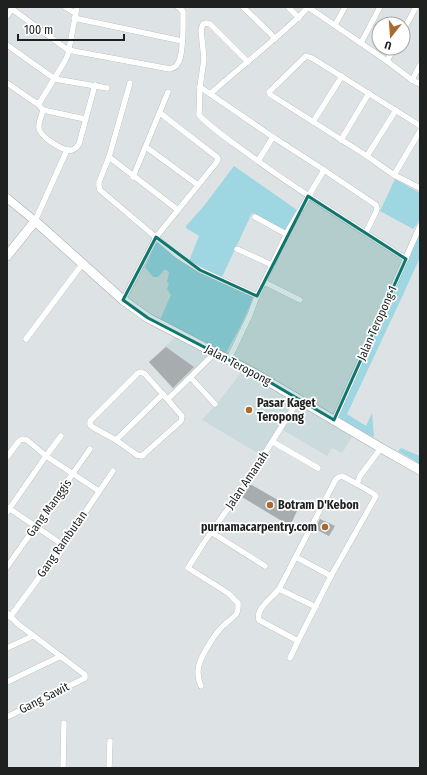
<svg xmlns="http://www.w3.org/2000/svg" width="427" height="775" font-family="'Fira Sans Condensed',sans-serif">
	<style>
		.built { fill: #cbdadd }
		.green { fill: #9ed6e1 }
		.building { fill: #a7adae }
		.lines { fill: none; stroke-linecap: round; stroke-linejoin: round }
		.street-casing { stroke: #a6acad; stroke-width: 6 }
		.secondary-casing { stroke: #a6acad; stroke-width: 9 }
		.primary-casing { stroke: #a6acad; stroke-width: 10 }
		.street { stroke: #fff; stroke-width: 5.5 }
		.secondary { stroke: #fff; stroke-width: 8 }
		.primary { stroke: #fff; stroke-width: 9 }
		.marked { fill: #0f766e; fill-opacity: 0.2; stroke: #0f766e; stroke-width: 3; stroke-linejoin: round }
		.poi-dot { fill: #a86a30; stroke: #fff; stroke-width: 1.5 }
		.labels { text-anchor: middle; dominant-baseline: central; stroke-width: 3.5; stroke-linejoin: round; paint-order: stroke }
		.street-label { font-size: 12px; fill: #1f2121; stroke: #fff }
		.poi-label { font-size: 12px; font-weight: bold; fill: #1f2121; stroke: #fff; text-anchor: start }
	</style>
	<rect width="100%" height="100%" fill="#dde3e4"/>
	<g class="built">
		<polygon points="175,337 210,354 174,390 149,362"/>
		<polygon points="243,370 295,400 261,455 202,420 219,401"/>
		<polygon points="299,404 352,437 342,453 332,448 327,456 283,430"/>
	</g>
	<g class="green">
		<polygon points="234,166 297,210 286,231 252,213 222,277 189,261 199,236 186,228 186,226 204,206"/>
		<path d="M 395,179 L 420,193 C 420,205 423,220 413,229 L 380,211 Z"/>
		<polygon points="420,232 420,257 402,297 347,414 366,426 372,413 374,437 371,436 341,419 338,416"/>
		<polygon points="157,240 180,258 254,296 242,323 226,353 218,351 159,322 171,295 167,289 169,283 167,282 169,272 166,270 164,270 158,277 153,277 145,267"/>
		<polygon points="401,448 420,456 420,464 398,451"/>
	</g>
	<g class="building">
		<polygon points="166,347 194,367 173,388 149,362"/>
		<polygon points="250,484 297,511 290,526 242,497"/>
		<polygon points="320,519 335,526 329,536 315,529"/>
	</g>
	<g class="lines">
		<g class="street-casing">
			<g id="street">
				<polyline points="65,7 75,13"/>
				<polyline points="243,7 270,33 275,39"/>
				<polyline points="288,7 299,18"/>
				<polyline points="308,7 387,61 412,80 420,84"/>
				<path d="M 12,9 L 68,50 L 170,69 C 173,68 177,66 178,63 C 184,54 183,23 183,12 L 180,8 L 178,7"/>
				<polyline points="7,16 13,7"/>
				<polyline points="74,18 182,41"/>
				<polyline points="335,25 345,7"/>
				<polyline points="403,31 416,7"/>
				<polyline points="361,43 380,7"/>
				<polyline points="7,45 55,79 107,88"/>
				<polyline points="387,61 394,48"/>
				<path d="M 248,62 L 210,24 L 206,23 L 203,24 L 201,30 L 204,59 L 200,87 L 199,115 C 214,131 234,143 251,156 C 301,193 354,225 406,259"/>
				<polyline points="412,80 420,65"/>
				<polyline points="7,83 36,103 40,102 65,61 68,54 77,7"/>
				<polyline points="130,83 109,157 99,182 99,186 100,190 178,256 200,270 257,296"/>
				<polyline points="200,87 273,137 324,170 289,229 257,296 250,315 229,359"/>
				<path d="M 210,94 C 231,75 253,58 274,39 C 286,29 298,19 308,7"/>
				<path d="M 38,104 L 43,110 C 42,115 38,123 39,128 C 40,137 64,152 72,150 C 75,149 77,147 79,144 L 95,85"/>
				<polyline points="43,110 85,119"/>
				<polyline points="313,122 342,76"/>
				<polyline points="420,126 419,125 312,58 306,56 269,92 270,94 271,95 367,156 394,175 420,188"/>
				<polyline points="341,140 369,93"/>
				<polyline points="146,147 198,185"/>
				<polyline points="367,156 396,110"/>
				<polyline points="109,157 178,210"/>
				<polyline points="258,161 273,137"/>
				<polyline points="324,170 376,205 377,209 376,212 366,232"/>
				<polyline points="394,175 420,131"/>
				<polyline points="133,177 168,92"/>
				<polyline points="255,217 286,234"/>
				<polyline points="35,221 67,150"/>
				<polyline points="237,249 272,265"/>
				<polyline points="264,282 300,300"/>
				<polyline points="123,300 156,237 178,210 216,163 218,159 217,157 213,154 160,113"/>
				<polyline points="26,339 83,263"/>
				<polygon points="141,372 145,374 182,416 181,421 144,454 142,456 137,455 116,440 94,428 90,425 90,421 138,373"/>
				<polyline points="191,378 215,404"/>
				<polyline points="168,399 215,353"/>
				<polyline points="334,420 420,226"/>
				<polyline points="116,440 163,394"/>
				<polyline points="273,442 318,468"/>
				<polyline points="7,457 19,441 22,439 27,440 46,456 99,491"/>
				<path d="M 357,484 L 374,494 L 376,496 L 375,498 L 331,576 L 298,641 L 259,620 C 255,609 273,597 279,589 L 336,479 L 339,477 L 342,476 L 357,484 L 360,476 L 381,448"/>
				<polyline points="7,507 63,545"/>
				<polyline points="7,512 46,456 61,436"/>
				<polyline points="211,532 265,566"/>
				<polyline points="296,557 331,576"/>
				<polyline points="7,567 90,449"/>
				<polyline points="279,589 316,607"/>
				<polyline points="7,613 18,624 84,674 85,675 85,678 7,717"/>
				<polyline points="10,617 63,545 113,471"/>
				<polyline points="7,648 33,636"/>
				<polyline points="290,658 298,641"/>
				<polyline points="7,682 61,656"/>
				<path d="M 201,686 C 198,679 197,672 199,665 C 202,654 216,632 224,625 C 233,616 239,617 238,603 L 228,593 L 188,568 L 203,544 L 246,483 L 299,399"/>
				<polyline points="63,768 64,723"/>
				<polyline points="109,768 110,741"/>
			</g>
		</g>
		<g class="secondary-casing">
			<polyline id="secondary" points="7,198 35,221"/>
		</g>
		<g class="primary-casing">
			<polyline id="primary" points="7,256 35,221 123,300 148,318 256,374 381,448 420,470"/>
		</g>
		<use href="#street" class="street"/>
		<use href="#secondary" class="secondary"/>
		<use href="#primary" class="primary"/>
	</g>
	<path class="marked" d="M 308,196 L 406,259 L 334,420 L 256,374 L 148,318 L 123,300 L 156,237 L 200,270 L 257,296 Z"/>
	<g class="poi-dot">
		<circle cx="249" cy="410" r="4"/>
		<circle cx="270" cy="505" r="4"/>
		<circle cx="325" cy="527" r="4"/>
	</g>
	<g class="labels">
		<g class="street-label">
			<text transform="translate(377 323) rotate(-66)">Jalan Teropong 1</text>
			<text transform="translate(238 365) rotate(28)">Jalan Teropong</text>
			<text transform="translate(247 480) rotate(-56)">Jalan Amanah</text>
			<text transform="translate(49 508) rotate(-54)">Gang Manggis</text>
			<text transform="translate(62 544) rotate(-55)">Gang Rambutan</text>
			<text transform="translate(44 698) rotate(-27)">Gang Sawit</text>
		</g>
		<g class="poi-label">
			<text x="257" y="403">Pasar Kaget<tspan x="257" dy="14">Teropong</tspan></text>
			<text x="278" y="505">Botram D'Kebon</text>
			<text x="317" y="527" text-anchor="end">purnamacarpentry.com</text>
		</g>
	</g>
	<rect width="427" height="775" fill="none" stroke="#1f2121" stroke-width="16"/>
	<g transform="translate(391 36) rotate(197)"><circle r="19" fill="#ffffff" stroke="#a5a6a6"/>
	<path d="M0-3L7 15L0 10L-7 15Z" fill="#a86a30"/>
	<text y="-6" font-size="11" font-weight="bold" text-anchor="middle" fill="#1f2121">U</text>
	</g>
	<path d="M18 34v6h106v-6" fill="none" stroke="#1f2121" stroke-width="2"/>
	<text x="24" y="34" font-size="12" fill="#1f2121" stroke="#ffffff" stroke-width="3" paint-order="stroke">100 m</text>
</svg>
